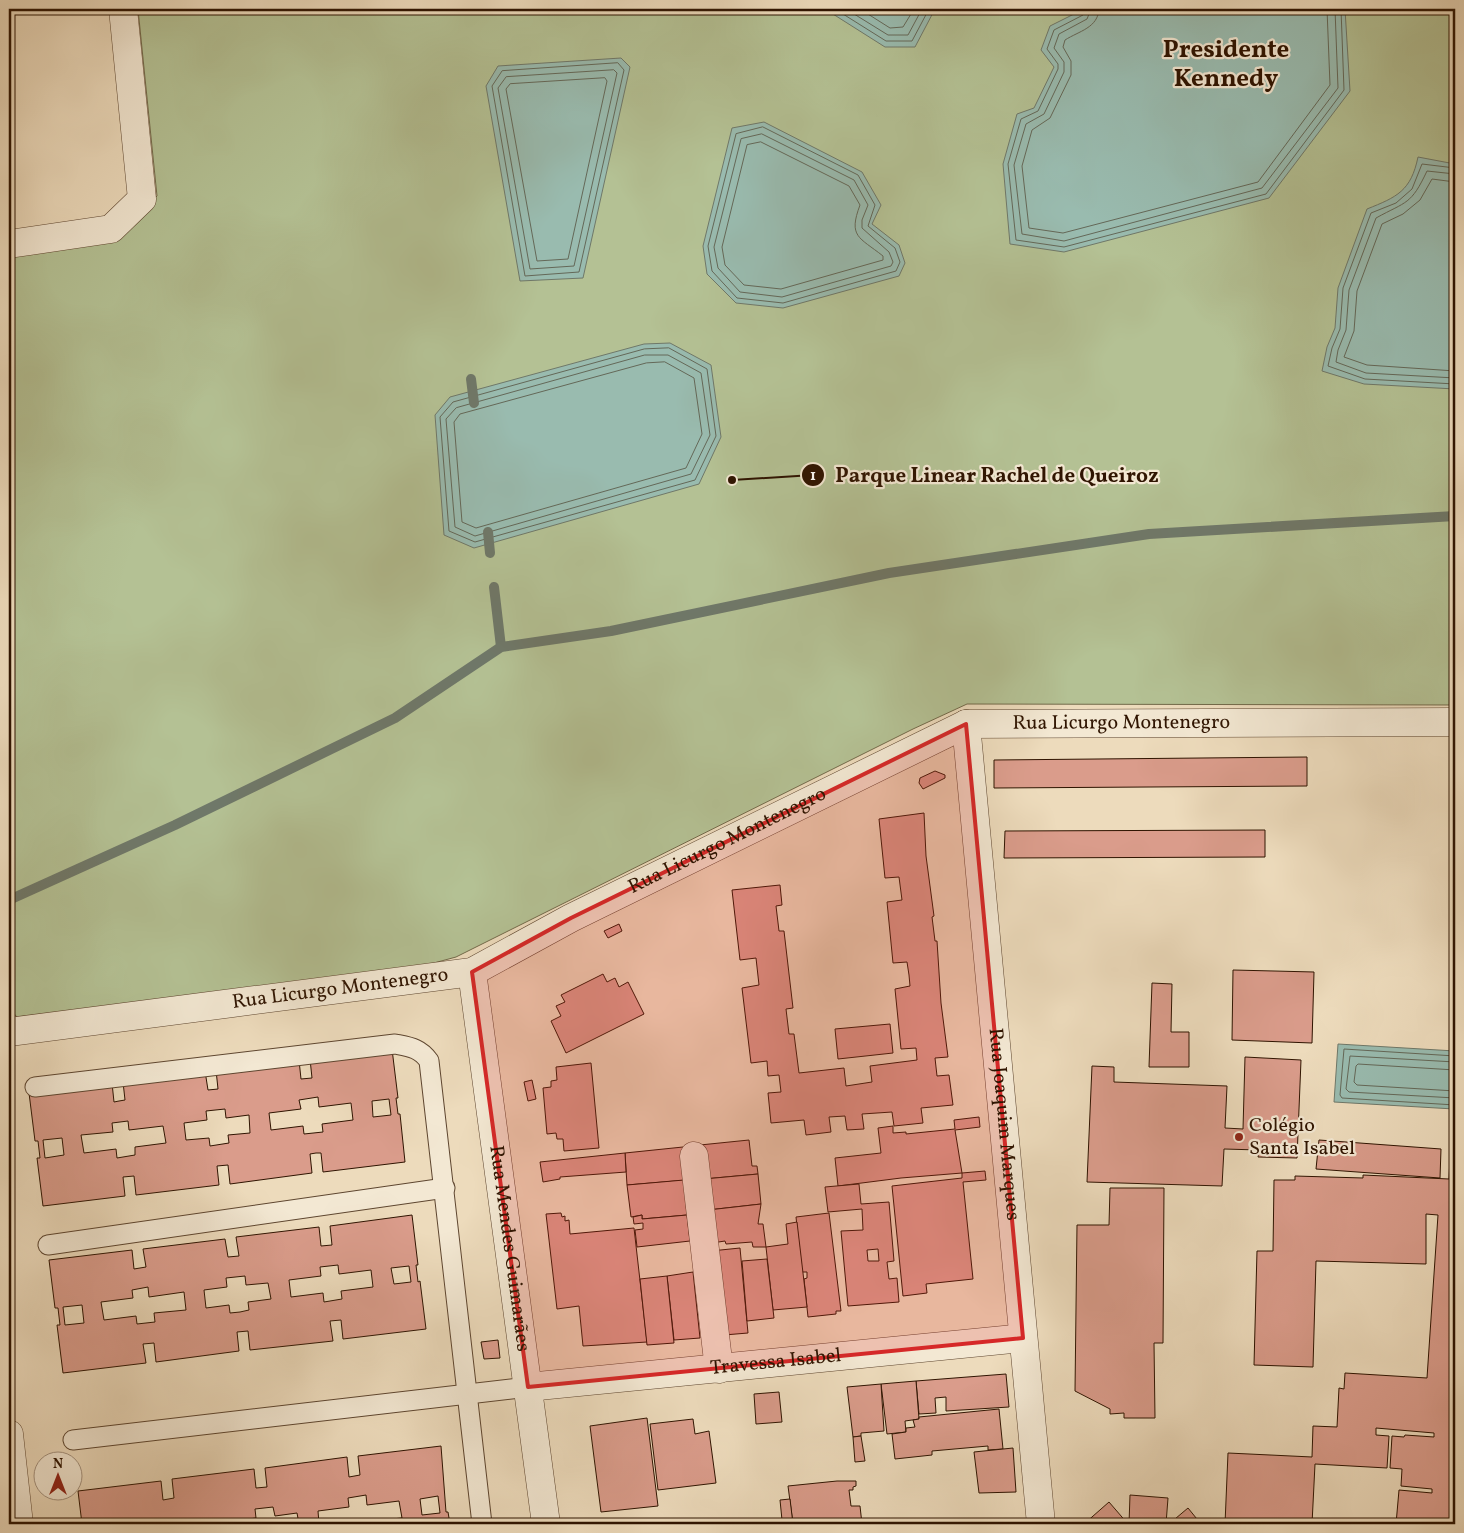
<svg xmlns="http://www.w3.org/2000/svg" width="1464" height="1533" font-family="Vollkorn,serif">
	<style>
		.green { fill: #b4c194; stroke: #726a4a }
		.water { fill: #99bbaf; stroke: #6f7869 }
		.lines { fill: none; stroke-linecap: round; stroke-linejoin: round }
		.shore { stroke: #646858; stroke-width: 1 }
		.stream { stroke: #6f7869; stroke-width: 10 }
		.building { fill: #da9c8b; stroke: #2f1401; fill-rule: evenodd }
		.service-casing { stroke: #5e4630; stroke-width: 21 }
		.minor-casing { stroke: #5e4630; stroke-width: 29 }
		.service { stroke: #f3e8d3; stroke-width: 19 }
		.minor { stroke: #f3e8d3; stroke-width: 28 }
		.marked { fill: #d62828; fill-opacity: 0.2; stroke: #d62828; stroke-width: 4; stroke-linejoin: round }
		.poi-dot { fill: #8f2418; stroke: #f3e8d3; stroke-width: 2 }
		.labels { text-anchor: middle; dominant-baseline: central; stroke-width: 4.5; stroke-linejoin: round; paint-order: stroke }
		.street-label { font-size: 20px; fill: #2f1401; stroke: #f3e8d3 }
		.poi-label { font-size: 20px; fill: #2f1401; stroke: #f3e8d3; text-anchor: start }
		.district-label { font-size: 25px; font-weight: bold; fill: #2f1401; stroke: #f3e8d3 }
		.leader { fill: none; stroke: #2f1401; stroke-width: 2 }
		.callout-dot { fill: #2f1401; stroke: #f3e8d3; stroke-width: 2 }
		.mark-label { font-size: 15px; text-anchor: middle; font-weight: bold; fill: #fff }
		.callout-label { font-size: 21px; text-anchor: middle; font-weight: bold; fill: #2f1401; stroke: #f3e8d3; stroke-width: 4.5; stroke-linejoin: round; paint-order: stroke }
	</style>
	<rect width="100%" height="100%" fill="#eddbbc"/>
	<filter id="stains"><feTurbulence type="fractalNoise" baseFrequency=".004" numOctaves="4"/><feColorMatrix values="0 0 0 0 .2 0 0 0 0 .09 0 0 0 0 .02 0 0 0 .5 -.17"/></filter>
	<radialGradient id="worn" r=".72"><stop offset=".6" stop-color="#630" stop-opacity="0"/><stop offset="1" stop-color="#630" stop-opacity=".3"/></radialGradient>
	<polygon class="green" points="138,9 1455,9 1455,705 967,704 913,729 456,957 408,970 17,1017 9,1008 9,255 112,241 157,196"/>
	<g class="water">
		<polygon points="825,9 935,9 915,47 885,47"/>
		<polygon points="1084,9 1345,9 1350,91 1269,198 1064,252 1010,244 1003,164 1017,114 1034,108 1054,67 1041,50 1050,26"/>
		<polygon points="621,58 630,67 583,278 520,281 486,86 498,66"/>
		<polygon points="764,122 862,172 881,205 872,224 899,245 905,263 899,276 783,308 736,303 707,274 703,246 732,128"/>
		<path d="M 1418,157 L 1455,164 L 1455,389 L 1364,384 L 1322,371 L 1327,347 L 1335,328 L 1338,288 L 1367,209 C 1397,197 1411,191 1418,157 Z"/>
		<polygon points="670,343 711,365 721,437 699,484 474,548 444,535 435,415 450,397 644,344"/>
		<polygon points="1338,1044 1455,1051 1454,1109 1334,1102"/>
	</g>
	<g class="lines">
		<g class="shore">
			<polyline points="835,9 886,41 912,41 929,9"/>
			<polyline points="846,9 888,35 908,35 922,9"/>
			<polyline points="860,9 890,28 903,27 914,9"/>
			<polyline points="1085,9 1083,15 1054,30 1047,49 1058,64 1058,69 1038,111 1021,119 1008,164 1016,240 1064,247 1266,194 1344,90 1341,9"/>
			<polyline points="1091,9 1087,19 1059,34 1054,48 1064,62 1064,72 1044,114 1026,124 1014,165 1022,234 1064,241 1262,188 1338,88 1335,9"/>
			<path d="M 1099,9 C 1098,28 1079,31 1065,40 L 1063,47 L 1071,61 L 1071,75 L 1050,118 L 1032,130 L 1022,166 L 1029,228 L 1063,233 L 1258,182 L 1330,85 L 1327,9"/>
			<polygon points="618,63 624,70 579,272 525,276 492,86 502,71"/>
			<polygon points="614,70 617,73 574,266 530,269 498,88 506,77"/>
			<polygon points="605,78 607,81 568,259 537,261 506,89 510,84"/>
			<polygon points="763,127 858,175 875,205 868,226 895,248 900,262 896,271 783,303 737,298 712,271 708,246 736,134"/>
			<polygon points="762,134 854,180 868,205 862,220 862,228 889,252 893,262 891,266 782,297 740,292 718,268 714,247 741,139"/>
			<path d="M 761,142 L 849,186 L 860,205 C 848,237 859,237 883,256 L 883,260 L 781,289 L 744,285 L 725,265 L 722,247 L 747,145 Z"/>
			<polyline points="1455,168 1422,164 1412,189 1396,203 1371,213 1343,288 1340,329 1332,348 1328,366 1365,379 1455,384"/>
			<path d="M 1455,174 L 1427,171 C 1411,205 1407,201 1376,218 L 1349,290 L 1346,330 L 1338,350 L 1336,362 L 1366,373 L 1455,378"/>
			<polyline points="1455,182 1432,179 1420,200 1403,214 1382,224 1357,291 1354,331 1344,357 1367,365 1455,371"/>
			<polygon points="669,348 707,369 716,436 695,480 475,542 449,531 440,417 453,402 644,349"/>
			<polygon points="645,355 668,355 701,373 710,435 691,474 475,536 455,527 446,419 456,408"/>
			<polygon points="665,362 694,378 702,434 686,468 476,528 462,522 454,422 460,414 646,363"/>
			<polyline points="1455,1056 1344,1049 1340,1095 1342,1098 1455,1105"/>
			<polyline points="1455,1062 1350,1056 1346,1089 1349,1092 1455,1098"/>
			<polyline points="1455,1070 1358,1064 1356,1066 1354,1082 1357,1085 1455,1091"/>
		</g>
		<g class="stream">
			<polyline points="471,379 474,403"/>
			<polyline points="488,532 490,553"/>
			<polyline points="494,587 501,647"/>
			<polyline points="9,900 175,825 395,718 501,647 611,631 889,573 1149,534 1455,516"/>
		</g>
	</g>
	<g class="building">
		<polygon points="1307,757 1307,786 994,788 994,760"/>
		<polygon points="935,771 945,775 945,778 923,789 919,783 920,778"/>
		<polygon points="924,813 926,856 934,916 932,917 935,941 937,941 941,1003 948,1057 935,1058 937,1076 949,1075 953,1105 921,1108 923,1123 894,1126 892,1112 862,1114 864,1129 847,1130 845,1116 829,1117 831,1132 806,1135 804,1120 771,1123 768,1093 781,1092 779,1075 768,1076 767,1061 751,1063 742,988 759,985 756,958 740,960 732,890 780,885 782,905 776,906 779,931 784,931 793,1008 786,1009 789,1034 794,1034 799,1073 844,1068 846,1086 872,1082 870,1066 917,1060 916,1048 901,1049 895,989 910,986 909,975 907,962 893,963 887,902 902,900 899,877 885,878 879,819"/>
		<polygon points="1265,830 1265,857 1004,858 1005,831"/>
		<polygon points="619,924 622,931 608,938 604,931"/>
		<polygon points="1233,970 1314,972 1312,1043 1232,1040"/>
		<polygon points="603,974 607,982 615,978 619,987 628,982 644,1014 566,1053 551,1021 561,1016 556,1006 565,1002 561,995"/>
		<polygon points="1152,983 1172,984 1171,1032 1189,1032 1189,1067 1149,1067"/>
		<polygon points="890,1024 893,1053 838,1059 835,1029"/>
		<path d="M 392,1049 L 398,1098 L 396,1098 L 398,1114 L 400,1114 L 405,1162 L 323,1172 L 321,1153 L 316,1153 L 310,1154 L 312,1173 L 230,1184 L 228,1165 L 217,1166 L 219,1185 L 136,1195 L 134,1176 L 123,1177 L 125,1196 L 43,1206 L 37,1158 L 40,1158 L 38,1141 L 35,1141 L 29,1093 L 112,1083 L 114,1102 L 119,1101 L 125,1100 L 123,1082 L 205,1071 L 208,1090 L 218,1089 L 216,1070 L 299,1060 L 301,1079 L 312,1078 L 310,1059 ZM 318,1097 L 319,1107 L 351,1103 L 353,1120 L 322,1124 L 323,1132 L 304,1134 L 303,1126 L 271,1130 L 269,1113 L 301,1109 L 299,1100 ZM 389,1099 L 391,1115 L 373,1117 L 372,1101 ZM 225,1109 L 226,1118 L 249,1115 L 250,1133 L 228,1135 L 229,1143 L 210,1146 L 209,1138 L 186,1140 L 184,1123 L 207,1120 L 206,1111 ZM 128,1121 L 129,1130 L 163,1126 L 166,1143 L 135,1147 L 135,1155 L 117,1158 L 116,1149 L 84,1153 L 81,1135 L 113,1132 L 112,1123 ZM 62,1138 L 64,1155 L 45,1158 L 43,1140 Z"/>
		<polygon points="1245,1057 1301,1060 1297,1158 1258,1157 1259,1150 1224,1149 1222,1186 1087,1182 1092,1066 1114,1067 1114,1082 1227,1086 1225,1128 1243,1129"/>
		<polygon points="591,1063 599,1148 564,1151 563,1139 557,1139 556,1133 547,1134 543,1088 551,1087 551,1081 557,1080 556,1067"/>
		<polygon points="532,1080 536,1099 528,1101 524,1082"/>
		<polygon points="979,1117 980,1127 955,1130 962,1173 901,1178 838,1186 835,1158 881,1153 878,1128 893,1126 893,1133 906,1132 906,1134 955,1129 954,1120"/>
		<polygon points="749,1140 752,1166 757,1166 758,1174 704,1179 700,1145"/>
		<polygon points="1319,1140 1441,1149 1440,1178 1316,1169"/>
		<polygon points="683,1147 687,1180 627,1185 625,1153"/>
		<polygon points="625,1153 626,1172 560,1177 560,1179 543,1182 540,1162"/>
		<polygon points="1450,1157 1455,1157 1455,1254 1451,1254 1451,1271 1455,1272 1455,1524 1396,1524 1399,1490 1432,1493 1432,1489 1401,1486 1402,1469 1390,1468 1392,1436 1404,1437 1405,1435 1434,1437 1434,1433 1376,1428 1376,1435 1389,1436 1387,1468 1315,1464 1312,1524 1225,1524 1228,1453 1312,1457 1313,1426 1337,1427 1339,1388 1344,1389 1345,1373 1427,1378 1438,1215 1426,1214 1426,1264 1316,1261 1313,1367 1254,1365 1257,1251 1273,1251 1274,1180 1295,1180 1295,1176 1363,1178 1363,1175 1449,1179"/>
		<polygon points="985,1171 986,1180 963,1182 973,1279 926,1284 927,1293 903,1296 892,1186 962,1178 962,1173"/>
		<polygon points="758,1174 761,1204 708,1210 704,1179"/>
		<polygon points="684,1180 687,1215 642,1219 642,1215 631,1217 627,1185"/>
		<path d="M 859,1184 L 861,1204 L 889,1202 L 894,1261 L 887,1262 L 889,1279 L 897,1278 L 899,1302 L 848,1306 L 841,1231 L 863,1230 L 862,1209 L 828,1212 L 825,1187 ZM 878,1249 L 879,1261 L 868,1261 L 867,1250 Z"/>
		<polygon points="1110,1188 1164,1188 1163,1343 1154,1343 1155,1418 1124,1418 1124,1413 1110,1414 1110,1409 1075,1391 1077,1225 1109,1225"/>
		<polygon points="761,1204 758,1224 763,1224 766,1247 753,1247 752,1242 726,1244 725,1241 712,1243 708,1210"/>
		<polygon points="561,1213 562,1217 565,1216 565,1221 569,1220 570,1234 634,1228 647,1342 583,1346 579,1306 557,1309 546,1214"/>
		<polygon points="829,1213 841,1311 836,1311 836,1314 808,1317 804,1279 807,1278 807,1272 802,1272 796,1217"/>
		<path d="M 412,1215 L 418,1265 L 416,1265 L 418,1282 L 420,1281 L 426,1329 L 343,1339 L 341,1320 L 330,1321 L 333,1341 L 250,1350 L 248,1331 L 237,1332 L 239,1351 L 156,1362 L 154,1343 L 143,1344 L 146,1363 L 63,1373 L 57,1325 L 60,1325 L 58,1308 L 55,1308 L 49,1260 L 132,1250 L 134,1269 L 146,1267 L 143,1249 L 225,1239 L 228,1257 L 239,1256 L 236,1237 L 319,1227 L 321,1246 L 332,1245 L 330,1226 ZM 338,1265 L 339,1274 L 371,1270 L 373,1287 L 341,1291 L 342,1299 L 324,1302 L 323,1293 L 291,1297 L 289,1280 L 321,1276 L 320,1267 ZM 409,1266 L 411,1282 L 394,1284 L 391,1268 ZM 245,1276 L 246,1285 L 268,1283 L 271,1299 L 248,1302 L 249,1310 L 240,1312 L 230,1313 L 229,1305 L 206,1308 L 204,1290 L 227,1287 L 226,1278 ZM 148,1287 L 149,1297 L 184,1292 L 186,1310 L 154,1313 L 155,1322 L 137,1324 L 136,1316 L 104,1320 L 101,1302 L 133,1298 L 132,1290 ZM 82,1305 L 84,1323 L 65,1325 L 63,1307 Z"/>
		<polygon points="642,1215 642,1219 687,1215 690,1241 637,1247 635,1230 643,1229 643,1223 634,1224 633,1217"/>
		<polygon points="797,1222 807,1307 773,1310 766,1247 788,1244 786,1224"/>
		<polygon points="740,1248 748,1333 724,1335 711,1251"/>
		<polygon points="767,1259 774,1318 747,1321 742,1261"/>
		<polygon points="693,1272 700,1338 674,1340 667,1276"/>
		<polygon points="667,1276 674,1343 647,1345 640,1279"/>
		<polygon points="498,1340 500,1358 484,1359 481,1342"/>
		<polygon points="1006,1374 1009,1407 946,1411 946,1397 935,1398 936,1413 919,1414 916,1381"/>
		<polygon points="916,1381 919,1419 905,1421 906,1432 887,1434 881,1384"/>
		<polygon points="881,1384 884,1431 861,1433 861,1436 853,1437 847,1387"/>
		<polygon points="779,1392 782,1422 756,1424 754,1394"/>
		<polygon points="999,1409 1003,1449 988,1450 988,1446 932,1451 932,1455 895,1459 892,1434 906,1432 906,1428 915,1427 913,1420 919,1419 919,1417"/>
		<polygon points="647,1418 658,1506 601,1512 590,1426"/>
		<polygon points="693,1419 695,1434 709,1431 716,1483 658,1490 650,1424"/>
		<polygon points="861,1436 865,1461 855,1462 853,1437"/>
		<path d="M 441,1446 L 446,1512 L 448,1512 L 450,1524 L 371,1524 L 370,1521 L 402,1518 L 399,1501 L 367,1505 L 366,1495 L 348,1498 L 349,1507 L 318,1511 L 319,1524 L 299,1524 L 297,1513 L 275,1516 L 273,1507 L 255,1509 L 256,1518 L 233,1521 L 233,1524 L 177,1524 L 176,1519 L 161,1520 L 161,1524 L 82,1524 L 78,1491 L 161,1481 L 163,1500 L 174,1498 L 172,1479 L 254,1469 L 256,1488 L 267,1487 L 265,1468 L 347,1457 L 349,1477 L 360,1475 L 358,1456 ZM 438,1496 L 440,1513 L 422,1515 L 420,1499 Z"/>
		<polygon points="1013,1448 1016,1492 979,1493 974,1452"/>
		<polygon points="837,1481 856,1481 856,1486 853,1487 853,1490 849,1490 851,1506 860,1506 862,1524 793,1524 788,1486"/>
		<polygon points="1130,1495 1168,1498 1166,1524 1129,1524"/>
		<polygon points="790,1499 793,1524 745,1524 782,1520 780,1500"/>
		<polygon points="1109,1502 1128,1524 1084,1524"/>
		<polygon points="1188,1508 1201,1524 1169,1524"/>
	</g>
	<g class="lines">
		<g class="service-casing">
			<g id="service">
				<path d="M 35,1087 L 395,1044 C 410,1047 420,1048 429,1061 L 482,1524"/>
				<polyline points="48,1245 445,1188"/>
				<polyline points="73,1440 528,1387"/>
			</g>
		</g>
		<g class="minor-casing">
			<g id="minor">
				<polyline points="9,244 111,229 142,199 123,9"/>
				<path id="s1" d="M 966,724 L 1041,1524"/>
				<path id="s2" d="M 472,972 L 546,1524"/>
				<path id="s3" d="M 9,1032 L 472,972 L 571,918 L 966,724 L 1455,722"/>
				<polyline points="694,1156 719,1369"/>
				<path id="s4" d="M 528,1387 L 1023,1338"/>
				<polyline points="9,1434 19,1524"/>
			</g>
		</g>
		<use href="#service" class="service"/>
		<use href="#minor" class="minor"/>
	</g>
	<path class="marked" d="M 966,724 L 1023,1338 L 528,1387 L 472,972 L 571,918 Z"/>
	<circle class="poi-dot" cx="1239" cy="1137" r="5"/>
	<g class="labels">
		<g class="street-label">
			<text stroke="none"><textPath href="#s3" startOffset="1175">Rua Licurgo Montenegro</textPath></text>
			<text stroke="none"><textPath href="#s3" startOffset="754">Rua Licurgo Montenegro</textPath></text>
			<text stroke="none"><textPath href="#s3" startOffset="334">Rua Licurgo Montenegro</textPath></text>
			<text stroke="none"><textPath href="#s1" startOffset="402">Rua Joaquim Marques</textPath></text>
			<text stroke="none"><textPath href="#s2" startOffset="279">Rua Mendes Guimarães</textPath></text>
			<text stroke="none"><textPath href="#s4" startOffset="249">Travessa Isabel</textPath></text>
		</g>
		<g class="poi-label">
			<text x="1249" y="1126">Colégio<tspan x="1249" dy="23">Santa Isabel</tspan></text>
		</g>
		<g class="district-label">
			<text x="1226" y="50">Presidente<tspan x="1226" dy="29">Kennedy</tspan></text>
		</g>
	</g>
	<path class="leader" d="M732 480L813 475"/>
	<g class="callout-dot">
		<circle cx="732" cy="480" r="5"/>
		<circle cx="813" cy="475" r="12"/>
	</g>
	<g class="mark-label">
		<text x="813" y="480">1</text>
	</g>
	<g class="callout-label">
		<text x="997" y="482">Parque Linear Rachel de Queiroz</text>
	</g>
	<rect width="1464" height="1533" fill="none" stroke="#eddbbc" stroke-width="30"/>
	<rect x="10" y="10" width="1444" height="1513" fill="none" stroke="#2f1401" stroke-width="2.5"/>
	<rect x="15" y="15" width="1434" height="1503" fill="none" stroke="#2f1401"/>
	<g transform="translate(58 1476)"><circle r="24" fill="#f3e8d3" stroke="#a5937f"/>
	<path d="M0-4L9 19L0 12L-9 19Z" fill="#8f2418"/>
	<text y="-8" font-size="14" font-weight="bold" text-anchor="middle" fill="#2f1401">N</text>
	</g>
	<rect width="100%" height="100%" filter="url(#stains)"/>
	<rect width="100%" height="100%" fill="url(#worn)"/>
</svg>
